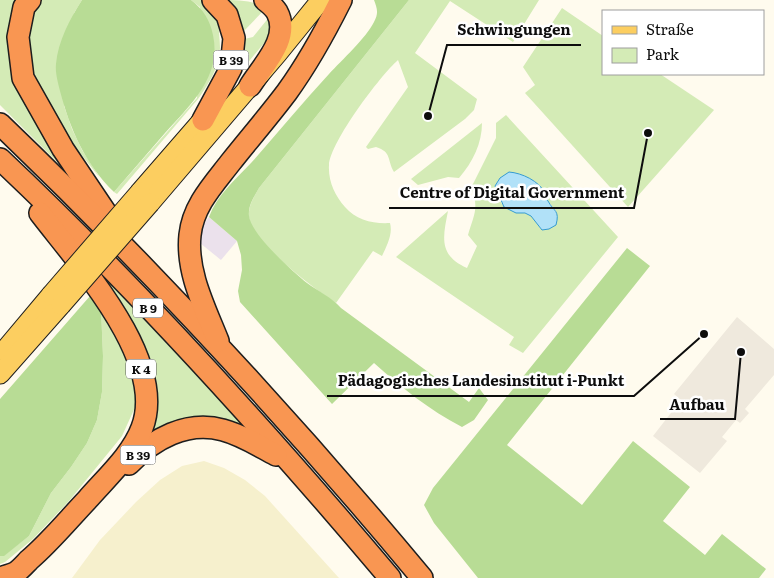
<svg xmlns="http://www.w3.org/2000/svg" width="774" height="578" font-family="Literata,serif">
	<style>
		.industrial { fill: #ebe1ec }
		.farmland { fill: #f6f0cd }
		.green { fill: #d4ebb6; fill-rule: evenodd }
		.forest { fill: #b8dc95 }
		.plaza { fill: #efe9dd }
		.water { fill: #b1e1f8; stroke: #359bd1 }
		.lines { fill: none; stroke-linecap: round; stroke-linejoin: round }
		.major-casing { stroke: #1e1e1e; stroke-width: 21 }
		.highway-casing { stroke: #1e1e1e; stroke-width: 24 }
		.major { stroke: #fcce60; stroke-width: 19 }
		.highway { stroke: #f99652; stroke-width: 21 }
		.major-bridge-casing { stroke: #1e1e1e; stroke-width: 21; stroke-linecap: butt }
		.major-bridge { stroke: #fcce60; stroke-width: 19 }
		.labels { text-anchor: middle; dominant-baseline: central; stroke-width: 5; stroke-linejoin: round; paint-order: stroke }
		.shield { fill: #fff; stroke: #565656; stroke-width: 1 }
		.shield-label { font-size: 12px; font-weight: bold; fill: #0d0d0d }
		.leader { fill: none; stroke: #0d0d0d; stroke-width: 2 }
		.callout-dot { fill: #0d0d0d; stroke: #fff; stroke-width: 2 }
		.callout-label { font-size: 15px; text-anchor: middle; font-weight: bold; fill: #0d0d0d; stroke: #fff; stroke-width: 5; stroke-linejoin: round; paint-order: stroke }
	</style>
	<rect width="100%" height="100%" fill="#fffbee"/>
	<polygon class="industrial" points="209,217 237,241 221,260 200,243 200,229"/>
	<polygon class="farmland" points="204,461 224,468 245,480 265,496 339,578 72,578 100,540 136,502 160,480 182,466"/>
	<g class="green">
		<polygon points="0,0 20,0 11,24 66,165 63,168 0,105"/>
		<polygon points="38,0 82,0 74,13 64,106 72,129 82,150 100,178 59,127 32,77 26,23"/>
		<path d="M 191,0 L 205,0 L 219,21 C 218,30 220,39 220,48 C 219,68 209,83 198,99 L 117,194 L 114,192 L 197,98 L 200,7 Z"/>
		<path d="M 223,0 C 236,0 258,0 264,10 L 244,31 L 239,31 Z"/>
		<path d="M 409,0 L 539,0 L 513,42 L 450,1 L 415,53 L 477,99 L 474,110 L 465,119 L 394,172 C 387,160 392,152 376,147 L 368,149 L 366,147 L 408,87 L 398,60 C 380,76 331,141 329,165 C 328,181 335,196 345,207 C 356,220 373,224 390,223 C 393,234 387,245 382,256 L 373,251 L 336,303 C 315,289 251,242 249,217 C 248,206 254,197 259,188 Z"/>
		<polygon points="562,8 603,36 603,74 660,74 714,110 628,207 525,93 535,85 523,67"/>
		<polygon points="270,16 274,31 241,71 240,40 253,37"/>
		<path d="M 506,115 L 618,237 L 523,353 L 509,345 L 514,337 L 396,257 L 448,211 C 443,237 438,255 467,268 L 477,246 L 468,235 C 473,217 480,208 471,188 L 496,138 L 496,123 ZM 500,178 L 545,192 L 548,201 L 556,211 L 542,230 C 538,226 536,220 532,216 C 529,214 524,213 521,212 C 503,210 499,203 495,186 Z"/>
		<path d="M 482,123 C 482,143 473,162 459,178 L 448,177 L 418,185 L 411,179 Z"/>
		<path d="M 109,282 L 250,432 C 238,427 225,420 213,418 C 189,414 169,423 148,434 C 151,426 156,417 157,408 C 161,365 126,322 105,287 Z"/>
		<polygon points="101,309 126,354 135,381 137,403 122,436 69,501 33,539 5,562 0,564 0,556 4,555 29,536 51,493 71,467 87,443 97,420 102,392 103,356"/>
	</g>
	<g class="forest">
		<path d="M 82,0 L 191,0 C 203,9 210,20 213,35 C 222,77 190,105 165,133 C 148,153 131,172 114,192 C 85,164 70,129 60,91 C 58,83 55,72 56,64 C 58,41 70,19 82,0 Z"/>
		<path d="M 374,0 L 409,0 L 259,188 C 254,197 248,205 249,216 C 251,234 292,271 307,283 C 318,291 331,297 341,308 L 469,402 L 479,388 L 488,400 L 474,420 L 462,427 C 429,410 401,387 374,363 L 332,404 L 240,302 L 238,291 L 242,270 L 241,255 L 237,241 L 209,217 C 217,195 235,180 251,163 C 277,134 302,103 329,74 C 342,60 366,38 374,22 C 379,13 377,8 374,0 Z"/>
		<polygon points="627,248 650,266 507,445 582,505 633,441 690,487 663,521 705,555 722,534 766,569 759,578 478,578 434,523 424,505 433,488"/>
		<polygon points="90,296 101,309 103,356 102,392 97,420 87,443 71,467 51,493 29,536 4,556 0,556 0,399"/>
	</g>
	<polygon class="plaza" points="737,317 774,349 774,375 745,409 749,413 740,423 736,420 722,437 727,441 700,473 653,436 681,400 674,394"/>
	<path class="water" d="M 509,172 C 522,173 539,181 545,193 C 546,196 546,199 548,201 C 554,212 560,210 556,225 L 549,229 L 542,230 L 531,216 L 525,213 L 516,213 L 504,207 L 495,186 L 500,178 Z"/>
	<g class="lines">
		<g class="major-casing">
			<g id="major">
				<polyline points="140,192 213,108"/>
				<polyline points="150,203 278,53 321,0"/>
				<polyline points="4,351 51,295"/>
				<polyline points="0,374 61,305"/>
			</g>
		</g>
		<g class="highway-casing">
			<g id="highway">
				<polyline points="30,0 24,7 18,37 23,78 63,149 112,222"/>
				<path d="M 250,86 C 263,65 291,38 277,12 C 274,7 269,3 265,0"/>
				<polyline points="203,120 231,68 234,38 227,15 213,0"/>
				<path d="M 0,124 C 149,267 290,419 422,578"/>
				<path d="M 0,159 C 139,290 267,432 390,578"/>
				<path d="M 218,341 C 205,308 186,272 190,235 C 193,206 213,185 230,163 C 249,139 269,116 287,92 C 308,63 325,32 341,0"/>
				<path d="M 129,464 C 153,439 187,420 223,430 C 242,435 259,446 276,455"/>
				<path d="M 1,578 C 5,576 11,575 15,573 C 20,570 25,564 29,560 C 50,542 68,520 87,500 C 106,478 132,455 142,428 C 168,360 78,263 40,213"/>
			</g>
		</g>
		<use href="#major" class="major"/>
		<use href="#highway" class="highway"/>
		<g class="major-bridge-casing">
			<g id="major-bridge">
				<polyline points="51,295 140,192"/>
				<polyline points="61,305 150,203"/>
			</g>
		</g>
		<use href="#major-bridge" class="major-bridge"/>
	</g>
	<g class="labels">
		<g class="shield">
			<rect x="213.5" y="50.5" width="35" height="19" rx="4"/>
			<rect x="133" y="298.5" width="30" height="19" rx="4"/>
			<rect x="126" y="359.5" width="30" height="19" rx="4"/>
			<rect x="120.5" y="445.5" width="35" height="19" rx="4"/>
		</g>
		<g class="shield-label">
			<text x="231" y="60">B 39</text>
			<text x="148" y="308">B 9</text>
			<text x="141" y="369">K 4</text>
			<text x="138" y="455">B 39</text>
		</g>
	</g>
	<path class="leader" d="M428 116L447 45H581M648 133L634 208H389M704 334L634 396H327M741 352L735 419H660"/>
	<g class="callout-dot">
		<circle cx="428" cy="116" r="5"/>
		<circle cx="648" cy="133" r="5"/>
		<circle cx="704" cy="334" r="5"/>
		<circle cx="741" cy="352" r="5"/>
	</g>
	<g class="callout-label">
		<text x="514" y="35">Schwingungen</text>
		<text x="512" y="198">Centre of Digital Government</text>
		<text x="481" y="386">Pädagogisches Landesinstitut i-Punkt</text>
		<text x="697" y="410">Aufbau</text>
	</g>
	<rect x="602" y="10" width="162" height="65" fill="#ffffff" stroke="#9e9e9e"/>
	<rect x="612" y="26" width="25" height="8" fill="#fcce60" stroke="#9e9e9e"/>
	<text x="646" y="35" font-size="15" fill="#0d0d0d">Straße</text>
	<rect x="612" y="48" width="25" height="15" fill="#d4ebb6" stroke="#9e9e9e"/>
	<text x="646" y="60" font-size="15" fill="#0d0d0d">Park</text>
</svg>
